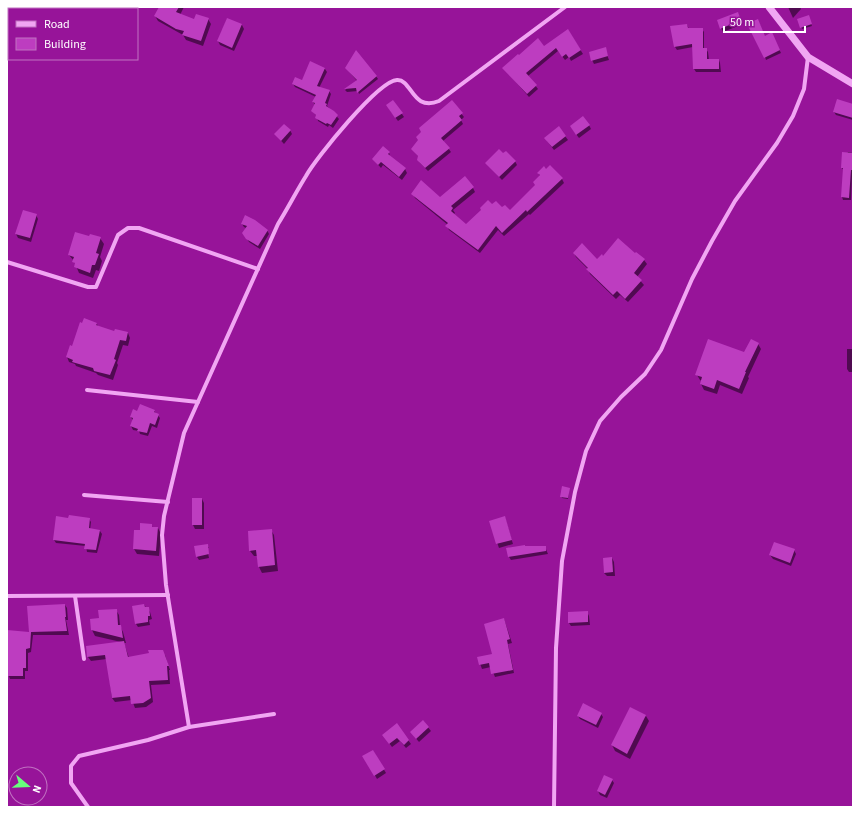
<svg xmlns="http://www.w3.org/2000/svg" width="860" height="814" font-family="'Source Sans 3',sans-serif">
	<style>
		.shadow { fill: #0007 }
		.building { fill: #bd3dc0 }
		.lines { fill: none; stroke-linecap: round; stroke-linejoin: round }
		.minor { stroke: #f1a6f3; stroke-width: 4 }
		.tertiary { stroke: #f1a6f3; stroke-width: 7 }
	</style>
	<rect width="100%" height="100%" fill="#971499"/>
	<g class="shadow">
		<polygon points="160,7 184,7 180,15 194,20 208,19 211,24 203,46 186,40 183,35 158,21 155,16"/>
		<polygon points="788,7 800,7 801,9 793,18"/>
		<polygon points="738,13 743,24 723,32 721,28"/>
		<polygon points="809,18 812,26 802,29 799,20"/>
		<polygon points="227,19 242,25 244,29 234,51 220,45 218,41"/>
		<polygon points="758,20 765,37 773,37 781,53 766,60 765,57"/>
		<polygon points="687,25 689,29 702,29 704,32 704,49 706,49 708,52 709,60 719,60 720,63 721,72 696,72 694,69 693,47 677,50 675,47"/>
		<polygon points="568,30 583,54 571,61 569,57 565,60 558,51 528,76 538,89 529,97 506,71 519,56 544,47"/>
		<polygon points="605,49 609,60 594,64 592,60"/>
		<polygon points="311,63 325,69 327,72 319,88 329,91 331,94 327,106 339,119 333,128 329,125 328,127 318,121 317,116 312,111 315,105 313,102 316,97 295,87 293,84 302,81"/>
		<polygon points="346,68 376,76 378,79 359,94 358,91 347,92 345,90 357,81"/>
		<polygon points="452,102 464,117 461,120 463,124 443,141 451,152 428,171 420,163 418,160 419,157 412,149"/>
		<polygon points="853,105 853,120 836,115 834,112"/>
		<polygon points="389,109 402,114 404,117 398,121"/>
		<polygon points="589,125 591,129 579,138 573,130"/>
		<polygon points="559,128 568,140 554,150 547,141"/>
		<polygon points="290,130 292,134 284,144 276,135"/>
		<polygon points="389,152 390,157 405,169 407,173 402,180 383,165 381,168 373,159"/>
		<polygon points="848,152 853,153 851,200 843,200 842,197 844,171 842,168"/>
		<polygon points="515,161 517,165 502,180 486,163"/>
		<polygon points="546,170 562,179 564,183 530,215 529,214 504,236 498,230 480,253 449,230 447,226 448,225 415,198 413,194 440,198 473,188 475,192 453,210 455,213 453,215 466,225 492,206 510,211 536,186 540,176 538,173"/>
		<polygon points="36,215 38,219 31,242 18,238 16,234"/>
		<polygon points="242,224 267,230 269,234 260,249 249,242 244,233 246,228 244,227"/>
		<polygon points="100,238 104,244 100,257 102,261 99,271 96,270 93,278 79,273 74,261 69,255"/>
		<polygon points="574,253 597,260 603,257 635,255 644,260 647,264 637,277 644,285 628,302 620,295 616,299 590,274 588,269 576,257"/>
		<polygon points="97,324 98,327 114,332 115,330 128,333 130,338 128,346 123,345 117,363 118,365 113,380 98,375 96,373 76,366 75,364 69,362 67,357 73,348"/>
		<polygon points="758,344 761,349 748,377 749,378 742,394 720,385 717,394 704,390 701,384 702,381 700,380 697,375 745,353"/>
		<polygon points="847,349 853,349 853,372 849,372 847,369"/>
		<polygon points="154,411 160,418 157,428 152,426 148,436 140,434 139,431 133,430 131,426 133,421 131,417"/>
		<polygon points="569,489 568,499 562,498 561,496"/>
		<polygon points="193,499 202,499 204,503 204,529 195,529 193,525"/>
		<polygon points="505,518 513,544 499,548 490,522"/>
		<polygon points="69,519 89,519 91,522 90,530 100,531 102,534 97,553 87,552 86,546 56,543 54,540"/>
		<polygon points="151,525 153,528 158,528 161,534 159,556 137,554 134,549 141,531"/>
		<polygon points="271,530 274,535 278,571 262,573 259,567 257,556 254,556 250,551"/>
		<polygon points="207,545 209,548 207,548 209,558 199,560 197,557"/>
		<polygon points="545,547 548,554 511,560 509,557 508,549"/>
		<polygon points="794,550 796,554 791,566 773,559 770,555"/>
		<polygon points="612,558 614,562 615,576 607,576 604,573"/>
		<polygon points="65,605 67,608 68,620 66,620 69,635 33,635 31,652 28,653 28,671 25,671 25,679 10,679 7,671 7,631 30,633"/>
		<polygon points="144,605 150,612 152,619 149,620 150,625 138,627 136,624"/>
		<polygon points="116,610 119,615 120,626 123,632 126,643 124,643 129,658 165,655 170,670 169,670 170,684 151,685 153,702 146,707 135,708 132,700 115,702 112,698 107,659 91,661 88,657 87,647 121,642 95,636 92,630 100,619"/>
		<polygon points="587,612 589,616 590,625 571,626 569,623"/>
		<polygon points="504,619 512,643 508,644 514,673 495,677 491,667 482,669 478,658 494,655"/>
		<polygon points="601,714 603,717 598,728 580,719 578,716"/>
		<polygon points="646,716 649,721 630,759 615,751 612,745"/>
		<polygon points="423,721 431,731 419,742 414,736"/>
		<polygon points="397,725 411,744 406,748 400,741 392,747 386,739"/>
		<polygon points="373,751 386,773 377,779 364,756"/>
		<polygon points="612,780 614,783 607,798 600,795 598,791"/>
	</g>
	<g class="building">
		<polygon points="159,7 179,7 176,12 194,19 196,14 209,18 201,41 182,35 184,31 176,29 154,16"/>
		<polygon points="738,12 741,20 720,29 717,20"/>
		<polygon points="809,15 812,24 800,28 797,19"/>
		<polygon points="227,18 242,24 232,48 217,41"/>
		<polygon points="758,19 765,36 772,32 780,50 764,58 747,24"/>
		<polygon points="687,24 688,28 703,28 703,48 707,48 707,59 719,59 719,69 693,69 692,44 674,47 670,26"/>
		<polygon points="568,29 581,50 569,58 566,54 562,57 556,48 526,73 537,85 527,94 502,68 518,54 519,55 538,38 544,46"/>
		<polygon points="606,47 608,56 591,61 589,52"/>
		<polygon points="356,50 377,76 357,93 356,88 344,89 357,80 345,68"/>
		<polygon points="310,61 325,68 317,86 330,90 325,103 327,104 326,106 334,111 338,115 331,125 327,123 326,124 315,118 316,115 311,111 315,103 312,102 316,95 292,84 295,77 302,80"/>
		<polygon points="837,99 853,104 853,118 833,112"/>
		<polygon points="393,100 403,113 395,118 386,105"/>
		<polygon points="452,100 463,113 459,116 462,120 441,138 450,148 425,168 417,160 418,156 411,149 418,140 416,137 421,132 419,128"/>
		<polygon points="583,116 590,125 576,135 570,126"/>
		<polygon points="284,124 291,130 281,141 274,134"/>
		<polygon points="559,126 566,136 552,147 544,138"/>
		<polygon points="383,146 390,152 388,154 406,168 399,177 381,162 378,165 372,159"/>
		<polygon points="499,149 503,153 506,151 516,161 499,177 485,163"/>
		<polygon points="842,152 853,153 853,170 851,170 849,198 841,197 843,168 841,168"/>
		<polygon points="550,165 563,178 527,212 526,210 502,233 496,226 478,250 445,226 448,223 411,194 421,180 440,197 465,176 474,187 451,206 453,208 451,211 466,224 481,210 480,208 488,200 492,204 496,201 502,207 505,205 510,210 535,185 533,182 540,175 537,173 544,166 546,169"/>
		<polygon points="23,210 37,214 30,238 15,234"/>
		<polygon points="245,215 255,220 268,230 258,246 246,239 242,233 247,226 241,224"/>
		<polygon points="75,232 89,236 90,234 101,237 96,253 99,254 95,265 92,265 90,273 74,267 75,263 72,262 74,257 68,255"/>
		<polygon points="618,238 635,253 636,252 645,259 634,273 642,280 625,299 617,291 613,295 586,269 588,268 573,253 582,243 597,259 602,254 603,256"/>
		<polygon points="84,318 97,323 96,325 114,331 115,329 128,332 126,341 120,340 114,359 116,360 110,375 94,371 93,368 72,362 73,360 66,357 70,345 72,346 80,322 82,323"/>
		<polygon points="708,339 744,352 751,339 759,343 745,372 746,372 739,389 717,380 714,389 700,384 702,377 695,375"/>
		<polygon points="140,404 155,410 154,412 159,414 155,425 150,423 147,433 137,431 138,429 130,426 133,418 130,417 133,409 137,411"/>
		<polygon points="562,486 570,488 568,498 560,497"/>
		<rect x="192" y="498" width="10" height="27"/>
		<polygon points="69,515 90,518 89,528 100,530 96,550 84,549 85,544 53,540 56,516 68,518"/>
		<polygon points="505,516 512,540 496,544 489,521"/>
		<polygon points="140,523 152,524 152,527 158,527 156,551 133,549 134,530 140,530"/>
		<polygon points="272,529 275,565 258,567 256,550 249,551 248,531"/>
		<polygon points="774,542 795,549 790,563 769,555"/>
		<polygon points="208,544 209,554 196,557 194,546"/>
		<polygon points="525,545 525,546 546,546 546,551 508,557 506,548"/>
		<polygon points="612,557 613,572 604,573 603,558"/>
		<polygon points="65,604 66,617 65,617 67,631 31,632 30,648 26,649 26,668 23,668 23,676 7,676 7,630 29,632 27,606"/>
		<polygon points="144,604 145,607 149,607 150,616 148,616 148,622 135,624 132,606"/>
		<polygon points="117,609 118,625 121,625 123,638 91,630 90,619 99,618 98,610"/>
		<polygon points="588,611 588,622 568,623 568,612"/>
		<polygon points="504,618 510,639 507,640 513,670 491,674 489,663 479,665 477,657 492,654 484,624"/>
		<polygon points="124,641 128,657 149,653 148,650 163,650 169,666 167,666 168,680 149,681 151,698 143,703 131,704 130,696 112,698 105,655 87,657 86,646"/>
		<polygon points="583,703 602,713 596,725 577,716"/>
		<polygon points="630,707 646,715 627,754 611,745"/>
		<polygon points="423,720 429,727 416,739 410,732"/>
		<polygon points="397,723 409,740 404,745 397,738 389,744 382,735"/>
		<polygon points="373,750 385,769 374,776 362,756"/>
		<polygon points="604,775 613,779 605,795 597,791"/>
	</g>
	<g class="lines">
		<g class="minor">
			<polyline points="7,262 88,287 96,287 118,235 128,228 139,228 258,269"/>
			<polyline points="87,390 198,402"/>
			<polyline points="84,495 168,502"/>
			<polyline points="7,596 168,595"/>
			<polyline points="75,596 84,659"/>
			<path d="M 189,727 L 166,585 L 162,535 L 164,516 L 184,433 L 278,224 C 288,208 296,192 306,176 C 316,158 378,81 397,80 C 412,79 412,112 439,101 L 565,7"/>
			<polyline points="88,807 71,783 71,766 79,756 148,740 189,727 274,714"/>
			<polyline points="554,807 556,648 562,561 575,492 586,451 600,421 621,397 645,374 661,350 692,279 712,241 735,201 777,143 793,116 804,89 808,57"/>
		</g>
		<polyline class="tertiary" points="769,7 808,57 853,84"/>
	</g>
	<rect width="860" height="814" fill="none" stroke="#ffffff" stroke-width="16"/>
	<rect x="8" y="8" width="130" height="52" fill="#971499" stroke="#c172c2"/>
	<rect x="16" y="21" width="20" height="6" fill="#f1a6f3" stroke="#c172c2"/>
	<text x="44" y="28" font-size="12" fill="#ffffff">Road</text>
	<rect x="16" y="38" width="20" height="12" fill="#bd3dc0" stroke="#c172c2"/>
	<text x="44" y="48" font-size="12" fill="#ffffff">Building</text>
	<g transform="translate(28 786) rotate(109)"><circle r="19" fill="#971499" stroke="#c172c2"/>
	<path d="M0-3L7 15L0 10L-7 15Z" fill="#68ff7d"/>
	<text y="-6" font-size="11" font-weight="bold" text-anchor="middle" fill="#ffffff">N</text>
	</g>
	<path d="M724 26v6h81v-6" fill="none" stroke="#ffffff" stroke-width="2"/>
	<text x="730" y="26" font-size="12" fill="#ffffff" stroke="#971499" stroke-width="3" paint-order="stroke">50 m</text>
</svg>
